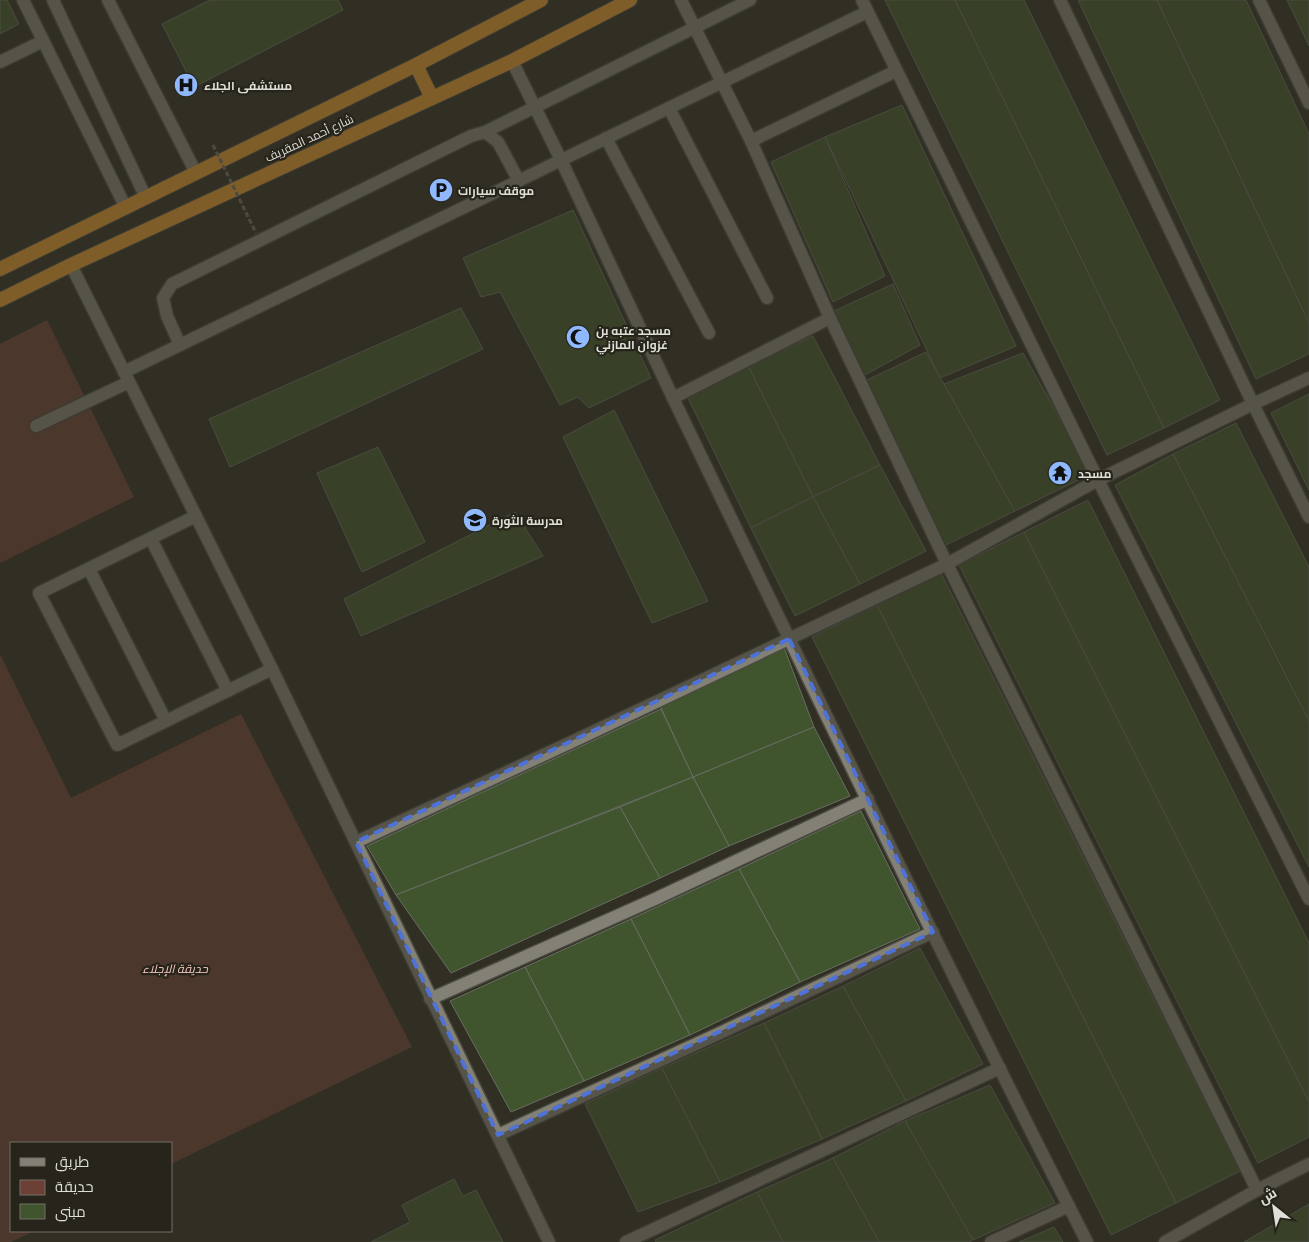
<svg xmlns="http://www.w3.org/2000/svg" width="1309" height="1242" font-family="'IBM Plex Serif',Cairo,serif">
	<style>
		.green { fill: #6d4035 }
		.building { fill: #40542d; stroke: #686e63 }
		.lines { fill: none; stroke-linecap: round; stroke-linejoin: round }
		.service-casing { stroke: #4c4b42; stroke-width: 15 }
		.minor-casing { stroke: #4c4b42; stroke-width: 15 }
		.tertiary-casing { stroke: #4c4b42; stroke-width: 15 }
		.trunk-casing { stroke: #4c4b42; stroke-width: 16 }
		.service { stroke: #838175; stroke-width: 12 }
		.minor { stroke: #838175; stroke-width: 12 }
		.tertiary { stroke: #838175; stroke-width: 12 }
		.trunk { stroke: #dc9430; stroke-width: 14 }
		.path-bridge { stroke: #706e65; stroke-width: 3; stroke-dasharray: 5 2.5; stroke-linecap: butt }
		.marked { fill: none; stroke: #4e72d8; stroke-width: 4; stroke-dasharray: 10 6; stroke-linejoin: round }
		.labels { text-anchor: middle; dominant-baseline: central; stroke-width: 4.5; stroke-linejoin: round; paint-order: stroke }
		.poi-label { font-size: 12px; font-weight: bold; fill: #dfded7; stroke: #27251b; text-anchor: start }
		.street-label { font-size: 12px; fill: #dfded7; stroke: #27251b }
		.park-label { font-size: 12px; font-style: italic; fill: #fbcbbe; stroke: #27251b }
	</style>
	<rect width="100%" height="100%" fill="#312f24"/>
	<g class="green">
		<polygon points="47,320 134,497 0,563 0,344"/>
		<polygon points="0,654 71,798 241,714 412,1047 171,1164 171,1143 11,1143 11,1231 34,1231 11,1242 0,1242"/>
	</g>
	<g class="building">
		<polygon points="0,0 7,0 19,24 0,34"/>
		<polygon points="210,0 338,0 343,10 194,87 162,24"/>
		<polygon points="885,0 955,0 1164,428 1107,455"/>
		<polygon points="955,0 1024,0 1220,400 1164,428"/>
		<polygon points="1078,0 1157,0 1309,323 1309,354 1256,379"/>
		<polygon points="1157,0 1246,0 1309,134 1309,323"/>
		<polygon points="1287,0 1309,0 1309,46"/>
		<polygon points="902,105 1016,346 940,378 825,137"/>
		<polygon points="825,137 885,276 833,302 771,162"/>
		<polygon points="573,210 651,378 589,408 578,397 560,405 500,292 481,297 463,258"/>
		<polygon points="893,284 920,345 863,376 834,311"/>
		<polygon points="461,308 483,349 230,467 209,419"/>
		<polygon points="813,336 880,465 813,497 748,366"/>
		<polygon points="926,352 1015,511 944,546 865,381"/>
		<polygon points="1023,353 1091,474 1015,511 944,384"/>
		<polygon points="748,366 813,497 751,528 688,398"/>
		<polygon points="1309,394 1309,490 1271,413"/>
		<polygon points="614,410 708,601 652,623 563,437"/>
		<polygon points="1236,423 1309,567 1309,721 1173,454"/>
		<polygon points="378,447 425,542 362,572 317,473"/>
		<polygon points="1173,454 1309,721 1309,867 1115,485"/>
		<polygon points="880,465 926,551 860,584 813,497"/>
		<polygon points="813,497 860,584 795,616 751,528"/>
		<polygon points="1088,500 1309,943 1309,1102 1024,532"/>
		<polygon points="515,512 543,556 361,636 344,599"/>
		<polygon points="1024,532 1309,1102 1309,1137 1258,1163 959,565"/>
		<polygon points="941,573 1240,1171 1176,1203 877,605"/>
		<polygon points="877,605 1176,1203 1111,1235 812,637"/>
		<polygon points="782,642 814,727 693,777 658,701"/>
		<polygon points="661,709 693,777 396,895 367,846"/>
		<polygon points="814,727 850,796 729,846 693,777"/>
		<polygon points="693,777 729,846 660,878 620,807"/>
		<polygon points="620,807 660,878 451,973 396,895"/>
		<polygon points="861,811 920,929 800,982 739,869"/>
		<polygon points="739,869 800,982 690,1035 631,919"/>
		<polygon points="631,919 690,1035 584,1081 525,967"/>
		<polygon points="920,948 983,1064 906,1101 843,986"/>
		<polygon points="525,967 584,1081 511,1112 450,1001"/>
		<polygon points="843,986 906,1101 822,1139 764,1023"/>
		<polygon points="764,1023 822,1139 720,1182 662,1068"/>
		<polygon points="662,1068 720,1182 638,1212 585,1104"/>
		<polygon points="990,1085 1055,1203 973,1240 905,1121"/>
		<polygon points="905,1121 973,1240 969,1242 879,1242 833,1158"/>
		<polygon points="833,1158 879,1242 783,1242 757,1192"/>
		<polygon points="454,1179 463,1196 476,1190 503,1242 371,1242 410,1222 402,1205"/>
		<polygon points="757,1192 783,1242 656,1242 655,1240"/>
		<polygon points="1309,1204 1309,1242 1244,1242"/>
		<polygon points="1054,1227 1063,1242 1019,1242"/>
	</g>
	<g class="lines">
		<g class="service-casing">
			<g id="service">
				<polyline points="53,0 146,198"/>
				<polyline points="108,0 196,173"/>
				<polyline points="681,0 751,141"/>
				<polyline points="512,61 561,160 673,398"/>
				<polyline points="669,108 767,298"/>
				<polyline points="485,132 750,0"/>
				<polyline points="606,138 709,333"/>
				<polyline points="180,345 167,316 163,298 172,284 471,136 485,132 498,142 519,181"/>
				<polyline points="124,372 867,12"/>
				<polyline points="36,426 129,382"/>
				<polyline points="196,516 39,593 117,745 272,669"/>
				<polyline points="151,539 228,691"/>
				<polyline points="89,569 166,721"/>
			</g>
		</g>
		<g class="minor-casing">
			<g id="minor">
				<polyline points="23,0 126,208"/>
				<polyline points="862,0 1098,480 1309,899"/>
				<polyline points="1060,0 1253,404 1309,517"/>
				<polyline points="1259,0 1309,103"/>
				<polyline points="0,62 43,41"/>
				<polyline points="896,71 751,141 830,318 947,564 1257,1190"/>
				<path d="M 830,318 L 673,398 C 809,680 945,963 1087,1242"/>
				<polyline points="356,842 580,738 947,564 1098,480 1253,404 1309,378"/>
				<polyline points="430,999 655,899 868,799"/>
				<polyline points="498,1135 720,1033 933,932"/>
				<polyline points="626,1242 1000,1068"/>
				<polyline points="991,1242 1069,1206"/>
				<polyline points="1165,1242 1257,1190 1309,1164"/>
			</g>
		</g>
		<g class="tertiary-casing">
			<polyline id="tertiary" points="71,265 272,669 549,1242"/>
		</g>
		<g class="trunk-casing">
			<g id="trunk">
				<polyline points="416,65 432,98"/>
				<polyline points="0,269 416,65 541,0"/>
				<polyline points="0,300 71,265 512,61 630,0"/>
			</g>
		</g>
		<use href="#service" class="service"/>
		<use href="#minor" class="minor"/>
		<use href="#tertiary" class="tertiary"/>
		<use href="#trunk" class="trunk"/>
		<polyline class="path-bridge" points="213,145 256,233"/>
	</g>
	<path d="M0 0H1309V1242H0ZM 789,639 L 933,932 L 498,1135 L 356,842 Z" fill="#312f24" fill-opacity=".55" fill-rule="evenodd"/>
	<path class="marked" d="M 789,639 L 933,932 L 498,1135 L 356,842 Z"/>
	<defs>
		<g id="hospital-disc" transform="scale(1.25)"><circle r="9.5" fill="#8fb8fd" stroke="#27251b"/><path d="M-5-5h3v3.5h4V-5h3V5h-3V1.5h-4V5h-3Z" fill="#111"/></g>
		<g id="parking-disc" transform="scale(1.25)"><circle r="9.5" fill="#8fb8fd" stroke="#27251b"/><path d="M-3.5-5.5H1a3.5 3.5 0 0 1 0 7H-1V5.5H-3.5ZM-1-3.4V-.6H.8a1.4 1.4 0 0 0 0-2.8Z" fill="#111"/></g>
		<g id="mosque-disc" transform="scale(1.25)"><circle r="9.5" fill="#8fb8fd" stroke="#27251b"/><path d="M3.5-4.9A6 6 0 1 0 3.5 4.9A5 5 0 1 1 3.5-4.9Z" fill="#111"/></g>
		<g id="temple-disc" transform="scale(1.25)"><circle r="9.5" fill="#8fb8fd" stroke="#27251b"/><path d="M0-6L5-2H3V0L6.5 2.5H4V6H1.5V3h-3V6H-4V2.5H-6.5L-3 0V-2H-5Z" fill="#111"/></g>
		<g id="school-disc" transform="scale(1.25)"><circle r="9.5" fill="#8fb8fd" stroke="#27251b"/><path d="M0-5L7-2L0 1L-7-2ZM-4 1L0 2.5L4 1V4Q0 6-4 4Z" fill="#111"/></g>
	</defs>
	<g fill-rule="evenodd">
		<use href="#hospital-disc" x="186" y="85"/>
		<use href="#parking-disc" x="441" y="190"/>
		<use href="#mosque-disc" x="578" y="337"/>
		<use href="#temple-disc" x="1060" y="473"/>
		<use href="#school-disc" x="475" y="520"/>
	</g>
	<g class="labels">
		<g class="poi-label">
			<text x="204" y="85">مستشفى الجلاء</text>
			<text x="458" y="190">موقف سيارات</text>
			<text x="596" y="330">مسجد عتبه بن<tspan x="596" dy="14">غزوان المازني</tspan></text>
			<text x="1078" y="473">مسجد</text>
			<text x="492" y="520">مدرسة الثورة</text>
		</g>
		<g class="street-label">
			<text transform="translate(309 138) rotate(-25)">شارع أحمد المقريف</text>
		</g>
		<g class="park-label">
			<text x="175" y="968">حديقة الإجلاء</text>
		</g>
	</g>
	<rect x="10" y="1142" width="162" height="90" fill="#27251b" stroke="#716f66"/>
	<rect x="20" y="1158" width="25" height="8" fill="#838175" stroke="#716f66"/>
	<text x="55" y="1167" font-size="15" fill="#dfded7">طريق</text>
	<rect x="20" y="1180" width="25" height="15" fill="#6d4035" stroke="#716f66"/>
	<text x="55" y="1192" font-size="15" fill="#dfded7">حديقة</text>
	<rect x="20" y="1204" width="25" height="15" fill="#40542d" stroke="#716f66"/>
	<text x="55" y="1217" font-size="15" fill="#dfded7">مبنى</text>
	<g transform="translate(1274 1207) rotate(330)" stroke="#27251b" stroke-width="4" paint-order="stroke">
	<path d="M0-4L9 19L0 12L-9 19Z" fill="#dfded7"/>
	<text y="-8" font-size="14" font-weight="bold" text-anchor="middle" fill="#dfded7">ش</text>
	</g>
</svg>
